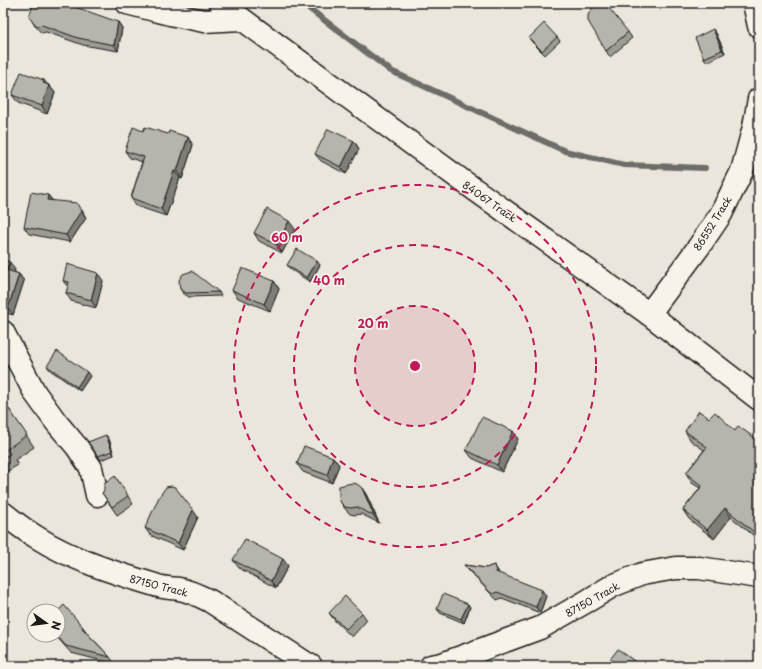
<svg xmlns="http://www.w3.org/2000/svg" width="762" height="669" font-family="'Playpen Sans',sans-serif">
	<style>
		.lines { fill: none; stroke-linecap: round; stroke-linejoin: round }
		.stream { stroke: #6d6c68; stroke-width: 6 }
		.minor-casing { stroke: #1c1c1c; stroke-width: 25 }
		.minor { stroke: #f7f3e8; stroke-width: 22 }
		.wall { fill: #9d9b94; stroke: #1c1c1c }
		.shaded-wall { fill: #7f7e78; stroke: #1c1c1c }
		.building { fill: #b6b4ac; stroke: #1c1c1c }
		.ring { fill: none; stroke: #c2185b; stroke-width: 2; stroke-dasharray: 7 5 }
		.labels { text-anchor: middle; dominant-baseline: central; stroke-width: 3.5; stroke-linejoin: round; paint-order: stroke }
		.street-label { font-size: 10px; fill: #1c1c1c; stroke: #f7f3e8 }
		.centre { fill: #c2185b; stroke: #f7f3e8; stroke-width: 2 }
		.ring-label { font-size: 12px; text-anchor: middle; font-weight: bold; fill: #c2185b; stroke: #f7f3e8; stroke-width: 3.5; stroke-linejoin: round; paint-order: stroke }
	</style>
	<rect width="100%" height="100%" fill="#eae6dc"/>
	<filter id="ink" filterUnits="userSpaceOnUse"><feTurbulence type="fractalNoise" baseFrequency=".025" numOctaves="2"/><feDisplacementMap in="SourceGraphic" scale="8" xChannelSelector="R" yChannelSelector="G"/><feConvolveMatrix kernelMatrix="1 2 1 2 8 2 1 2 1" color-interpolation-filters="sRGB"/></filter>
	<g filter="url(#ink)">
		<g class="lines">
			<g class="stream">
				<polyline points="302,3 391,71 565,151 624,165 705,168"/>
				<polyline points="758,178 759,178"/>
			</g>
			<g class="minor-casing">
				<g id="minor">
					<polyline points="127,3 170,14 204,21 241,19"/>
					<polyline points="220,3 453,174 649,314 759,399"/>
					<polyline points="754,3 759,26"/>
					<polyline points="649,314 698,248 721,214 742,171 754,127 759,99"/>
					<polyline points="3,332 35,393 56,422 77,447 91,468 97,495"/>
					<path d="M 3,513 C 14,522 26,531 38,538 C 73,560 115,573 155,585 C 162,588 171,588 179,589 C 190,591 200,596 210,601 L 304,662 L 311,666"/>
					<polyline points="431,666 442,664 540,628 589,600 612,586 642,574 676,568 699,568 759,577"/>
				</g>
			</g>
			<use href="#minor" class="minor"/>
		</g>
		<g class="wall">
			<polygon points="29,17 118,22 122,28 118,51 83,45 46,32 41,33"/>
			<polygon points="628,32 632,38 610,57 606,51"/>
			<polygon points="716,33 725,53 707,62 704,58"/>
			<polygon points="557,37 560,41 545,55 532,42 529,38"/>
			<polygon points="47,84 49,85 55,93 47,114 18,103 12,95"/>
			<polygon points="143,131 193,145 182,179 180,178 166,216 136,206 131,198 142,162 130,158 125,151"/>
			<polygon points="354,141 359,149 346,174 321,161 315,154"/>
			<polygon points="48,195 52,200 82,210 86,218 70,242 29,234 24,227"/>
			<polygon points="295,229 282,253 259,241 254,233"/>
			<polygon points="3,260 15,270 14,272 19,274 24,281 13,315 3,312"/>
			<polygon points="287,265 320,265 310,282 290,269"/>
			<polygon points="63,281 103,281 96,308 71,301 66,293 68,287"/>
			<polygon points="274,281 279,289 270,311 238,298 232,290"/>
			<polygon points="180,289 219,292 221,296 189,297 183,293"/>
			<polygon points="47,366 90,376 80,391 50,370"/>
			<polygon points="9,409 34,447 15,460 18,465 3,474 3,411 4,412"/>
			<polygon points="709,418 735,431 759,441 759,540 731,517 714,539 689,519 683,510 700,488 692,483 686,473 704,450 691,441 685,431"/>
			<polygon points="109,439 114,455 101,460 88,442"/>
			<polygon points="518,439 502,472 472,458 466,450"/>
			<polygon points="333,457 339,465 332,483 303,472 297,464"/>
			<polygon points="115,476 133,504 117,515 102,493"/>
			<polygon points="362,488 366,494 379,523 361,514 355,515 350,514 346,510 341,503"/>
			<polygon points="198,517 183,550 150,535 145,528"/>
			<polygon points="233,560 288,566 276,588 239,568"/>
			<polygon points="464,565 486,568 494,565 498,571 499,574 546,596 540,613 502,598 497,600 469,571"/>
			<polygon points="470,607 464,623 440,613 437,609"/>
			<polygon points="329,613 362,613 367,620 352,637 335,621"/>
			<polygon points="83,627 88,634 110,657 115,664 71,653 55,635 58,635"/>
		</g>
		<g class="shaded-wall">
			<polygon points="118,22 122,28 118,51 114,45"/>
			<polygon points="713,29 716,33 725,53 722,50"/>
			<polygon points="44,80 49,87 49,85 55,93 47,114 42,106 43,83"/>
			<polygon points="188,137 193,145 182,179 177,171"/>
			<polygon points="354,141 359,149 346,174 341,167"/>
			<polygon points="174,171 180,178 166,216 161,209"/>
			<polygon points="48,195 53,202 47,200"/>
			<polygon points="77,203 86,218 70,242 66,235"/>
			<polygon points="289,221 295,229 282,253 277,245"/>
			<polygon points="317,261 320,265 310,282 307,278"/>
			<polygon points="10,262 15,270 13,278 7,270"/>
			<polygon points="98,273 103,281 96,308 91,300"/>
			<polygon points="19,274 24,281 13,315 8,308"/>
			<polygon points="274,281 279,289 270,311 264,304"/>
			<polygon points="87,372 90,376 80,391 77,387"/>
			<polygon points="513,431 518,439 502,472 497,465"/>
			<polygon points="106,435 109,439 114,455 112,451"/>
			<polygon points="333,457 339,465 332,483 327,475"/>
			<polygon points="362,488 366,494 379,523 374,516"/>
			<polygon points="725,508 731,517 714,539 707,530"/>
			<polygon points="193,510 198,517 183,550 178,543"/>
			<polygon points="759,528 759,538 755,533"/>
			<polygon points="283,559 288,566 276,588 271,581"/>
			<polygon points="494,565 498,571 501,579 496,572"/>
			<polygon points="542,590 546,596 540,613 536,607"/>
			<polygon points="468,604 470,607 464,623 461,619"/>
		</g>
		<g class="building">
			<polygon points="42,3 64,3 118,22 114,45 78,38 42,25 37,26 29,17 33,5"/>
			<polygon points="599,5 604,5 609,8 628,32 606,51 588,21 588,16 590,11 594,7"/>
			<polygon points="544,23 557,37 542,51 529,38"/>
			<polygon points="713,29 722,50 704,58 695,38"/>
			<polygon points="21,72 44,80 43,83 49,85 42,106 12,95"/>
			<polygon points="133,127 143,131 145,127 168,134 169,131 188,137 177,171 174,171 161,209 131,198 144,157 125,151"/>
			<polygon points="328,129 354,141 341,167 315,154"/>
			<polygon points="31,192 48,195 47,200 77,203 81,211 66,235 24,227"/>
			<polygon points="267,209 289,221 277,245 254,233"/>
			<polygon points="297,249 317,261 307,278 287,265"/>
			<polygon points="3,260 10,262 7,270 19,274 8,308 3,306"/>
			<polygon points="67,264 98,273 91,300 66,293 69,282 63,281"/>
			<polygon points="242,268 274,281 264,304 232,290"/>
			<polygon points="192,271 219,292 186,293 180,289 179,280 183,274"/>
			<polygon points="57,351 87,372 77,387 47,366"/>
			<polygon points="9,409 27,435 7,449 10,454 3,458 3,411 4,413"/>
			<polygon points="699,411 709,418 715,412 735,431 738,426 759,441 759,528 755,533 725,508 707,530 683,510 702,486 686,473 707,447 685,431"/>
			<polygon points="482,417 513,431 497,465 466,450"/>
			<polygon points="106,435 112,451 98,456 88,442"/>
			<polygon points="304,446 333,457 327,475 297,464"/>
			<polygon points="115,476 128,496 112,507 102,493 104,491 104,484"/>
			<polygon points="352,483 357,484 362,488 374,516 357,507 351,508 345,507 341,503 339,498 339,486"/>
			<polygon points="171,486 175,487 193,510 178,543 145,528 159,497 166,487"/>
			<polygon points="245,539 283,559 271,581 233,560"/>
			<polygon points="464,565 486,568 494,565 496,572 542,590 536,607 497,592 492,594"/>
			<polygon points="443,594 468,604 461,619 437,609"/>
			<polygon points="345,596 362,613 346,629 329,613"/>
			<polygon points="64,605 83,627 82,628 110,657 66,646 56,635 58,635 58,611"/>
			<polygon points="618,649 641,666 605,666"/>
		</g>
	</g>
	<circle cx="415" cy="366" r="60" fill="#c2185b" fill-opacity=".12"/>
	<g class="ring">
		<circle cx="415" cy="366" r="60"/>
		<circle cx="415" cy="366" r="121"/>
		<circle cx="415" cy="366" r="181"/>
	</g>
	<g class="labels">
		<g class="street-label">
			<text transform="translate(490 201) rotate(35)">84067 Track</text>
			<text transform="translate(712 223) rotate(-58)">86552 Track</text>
			<text transform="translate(159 585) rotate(14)">87150 Track</text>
			<text transform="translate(592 599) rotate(-29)">87150 Track</text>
		</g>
	</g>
	<circle cx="415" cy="366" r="6" class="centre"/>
	<g class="ring-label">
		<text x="287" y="242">60 m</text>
		<text x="329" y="285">40 m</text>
		<text x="373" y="328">20 m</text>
	</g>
	<rect width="762" height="669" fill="none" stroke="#f7f3e8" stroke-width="16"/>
	<rect x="8" y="8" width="746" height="653" fill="none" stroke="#1c1c1c" stroke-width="1.5" filter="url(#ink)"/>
	<g transform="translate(46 623) rotate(104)"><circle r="19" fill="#f7f3e8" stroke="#9f9d96"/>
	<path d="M0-3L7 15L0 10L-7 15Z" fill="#1c1c1c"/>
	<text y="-6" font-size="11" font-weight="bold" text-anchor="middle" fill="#1c1c1c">N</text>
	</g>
</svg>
